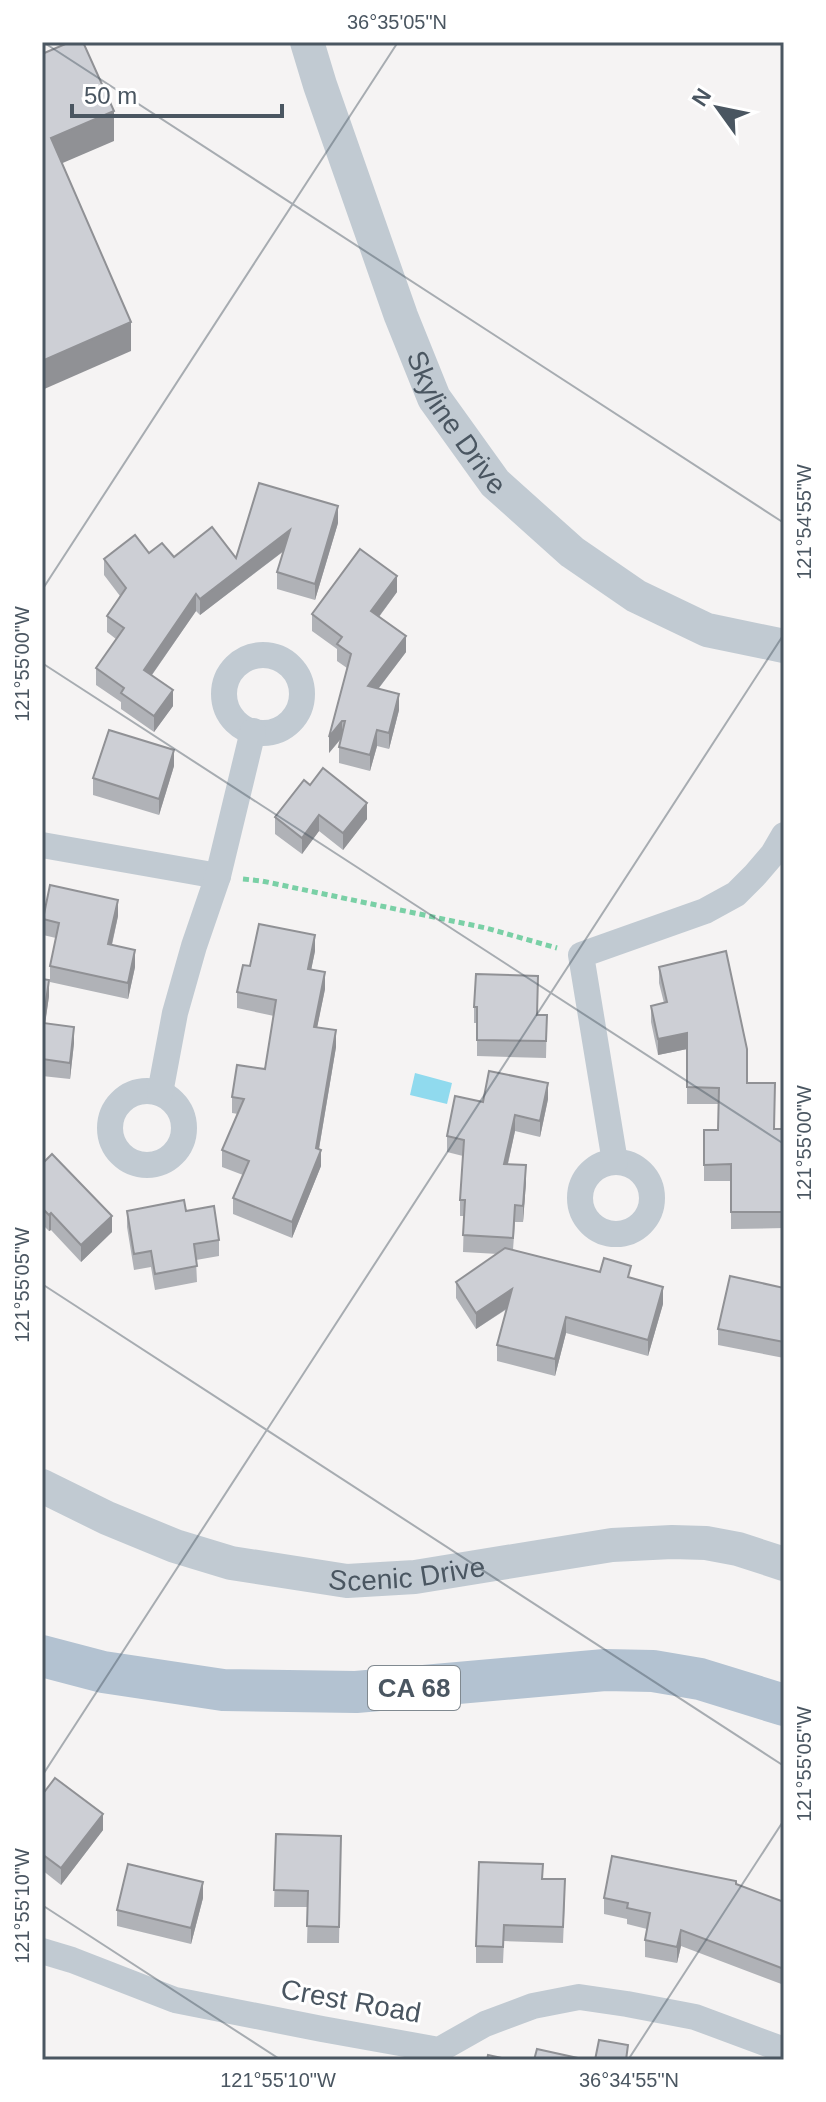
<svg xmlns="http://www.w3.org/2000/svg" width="826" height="2102" font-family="Helvetica,sans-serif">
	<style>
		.water { fill: #90daee }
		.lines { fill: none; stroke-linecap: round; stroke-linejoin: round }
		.path { stroke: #7ad0a6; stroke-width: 5; stroke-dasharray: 6 4; stroke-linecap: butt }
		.minor { stroke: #c1cad2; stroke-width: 26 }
		.tertiary { stroke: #c1cad2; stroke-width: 34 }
		.primary { stroke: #b3c2d1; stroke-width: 42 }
		.wall { fill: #b0b2b7 }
		.shaded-wall { fill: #909195 }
		.building { fill: #cdcfd5; stroke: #909195; stroke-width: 2 }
		.ticks { fill: none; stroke: #4a5661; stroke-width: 2; stroke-opacity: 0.45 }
		.labels { text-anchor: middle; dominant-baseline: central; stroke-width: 6; stroke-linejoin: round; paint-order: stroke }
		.shield { fill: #fff; stroke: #808990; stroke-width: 2 }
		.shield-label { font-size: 26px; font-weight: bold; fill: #4a5661 }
		.street-label { font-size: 28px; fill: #4a5661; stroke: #fff }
		.neatline { fill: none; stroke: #4a5661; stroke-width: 3 }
		.ticks-label { font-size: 20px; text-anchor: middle; fill: #4a5661 }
	</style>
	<rect width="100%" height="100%" fill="#f5f3f3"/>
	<polygon class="water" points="415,1073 452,1083 447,1104 410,1095"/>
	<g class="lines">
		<polyline class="path" points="243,879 262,881 486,928 557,948"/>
		<g class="minor">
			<circle cx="263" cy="694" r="39"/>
			<polyline points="42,845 218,876"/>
			<circle cx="147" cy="1128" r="37"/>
			<polyline points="160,1093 175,1013 194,946 218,876 253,731"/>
			<circle cx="616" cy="1198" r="36"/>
			<polyline points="615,1162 581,955 705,911 736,894 755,875 773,854 784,835"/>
			<polyline points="42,1951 72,1960 175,2000 322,2029 439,2050 485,2024 533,2006 579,1997 627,2004 695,2017 784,2050"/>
		</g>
		<g class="tertiary">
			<path id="s1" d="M 307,42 L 320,85 L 401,316 L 434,398 L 495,483 L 572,552 L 636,596 L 707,630 L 784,646"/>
			<path id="s2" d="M 42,1486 L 107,1518 L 175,1546 L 231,1563 L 347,1581 L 415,1577 L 612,1545 L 672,1542 L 706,1543 L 738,1549 L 784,1564"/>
		</g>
		<polyline class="primary" points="42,1656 103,1672 223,1690 356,1692 605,1670 653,1671 700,1679 784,1705"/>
	</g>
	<g class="wall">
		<polygon points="338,523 315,600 277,589 277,572 284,551 200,615 196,611 152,675 173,706 154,732 121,709 121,702 96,685 96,668 116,639 107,632 107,616 120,596 104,575 104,559 149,553 174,557 236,558"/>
		<polygon points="397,592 379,617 406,652 379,688 399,710 389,749 377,746 370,771 339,763 339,747 341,739 329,753 347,668 337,661 337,649 312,631 312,614"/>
		<polygon points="174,766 159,815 93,795 93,778"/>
		<polygon points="310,785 367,819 343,850 319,831 302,854 275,834 275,817"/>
		<polygon points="118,916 112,945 135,967 128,999 50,982 50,966 56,938 43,935 43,919"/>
		<polygon points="315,951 311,970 325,989 317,1027 336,1047 319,1149 321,1166 292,1238 233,1214 233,1198 243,1175 222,1167 222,1150 238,1114 232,1113 232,1097 265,1069 274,1016 237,1008 237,992 250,966"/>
		<polygon points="659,967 747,1083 775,1129 784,1129 784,1228 731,1229 731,1181 704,1181 704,1130 718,1130 718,1104 687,1104 687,1049 658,1055 651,1022 651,1006 664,1003 659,983"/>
		<polygon points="42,979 49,996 45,1023 74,1043 70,1079 42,1076"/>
		<polygon points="474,1007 547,1015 546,1058 477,1056 477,1023 474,1023"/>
		<polygon points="548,1099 540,1137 515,1131 508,1164 526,1182 523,1222 515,1222 513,1250 600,1272 631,1278 663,1304 648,1356 566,1333 555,1376 497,1361 497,1345 507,1309 476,1329 456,1298 456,1282 498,1254 463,1252 464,1216 460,1216 460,1200 463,1156 447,1152 447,1136 483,1102"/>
		<polygon points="42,1164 112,1232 81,1262 51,1230 49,1231 42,1224"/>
		<polygon points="127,1211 186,1211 219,1240 219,1256 196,1260 197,1282 155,1290 151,1267 134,1270 127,1227"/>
		<polygon points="784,1288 784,1358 718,1345 718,1329"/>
		<polygon points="42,1795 103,1830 61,1885 42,1870"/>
		<polygon points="276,1834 341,1836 339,1943 307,1943 308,1907 274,1907"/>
		<polygon points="543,1879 565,1895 563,1943 504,1941 503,1963 476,1963 476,1946"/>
		<polygon points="736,1884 784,1902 784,1985 681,1946 677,1963 645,1957 645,1940 647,1929 627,1924 627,1919 604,1914 604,1898"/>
		<polygon points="203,1898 191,1944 117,1926 117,1910"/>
	</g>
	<g class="shaded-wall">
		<polygon points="114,111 114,141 51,168 51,138"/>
		<polygon points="131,322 131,351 42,390 42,361"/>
		<polygon points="338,506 338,523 315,600 315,584"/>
		<polygon points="290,530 290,546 200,615 200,599"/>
		<polygon points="397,576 397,592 371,627 371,611"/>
		<polygon points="196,594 196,611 144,686 144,670"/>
		<polygon points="406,636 406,652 368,702 368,686"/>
		<polygon points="173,690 173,706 154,732 154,716"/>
		<polygon points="399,694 399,710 389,749 389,733"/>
		<polygon points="342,721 342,737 329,753 329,737"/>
		<polygon points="377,730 377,746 370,771 370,755"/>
		<polygon points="174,750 174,766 159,815 159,799"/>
		<polygon points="367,803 367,819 343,850 343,833"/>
		<polygon points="319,815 319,831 302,854 302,838"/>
		<polygon points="118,900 118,916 108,961 108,944"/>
		<polygon points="315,935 315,951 308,985 308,969"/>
		<polygon points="135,950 135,967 128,999 128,983"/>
		<polygon points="325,972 325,989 314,1043 314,1027"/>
		<polygon points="49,980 49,996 43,1039 43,1023"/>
		<polygon points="74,1027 74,1043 70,1079 70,1063"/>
		<polygon points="336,1030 336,1047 317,1160 321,1150 321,1166 292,1238 292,1222 316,1148"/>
		<polygon points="687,1033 687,1049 658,1055 658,1039"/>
		<polygon points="548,1083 548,1099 540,1137 540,1121"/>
		<polygon points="515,1115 515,1131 504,1180 504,1164"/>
		<polygon points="526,1165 526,1182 523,1222 523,1206"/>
		<polygon points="51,1213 51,1230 49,1231 49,1215"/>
		<polygon points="112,1216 112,1232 81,1262 81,1245"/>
		<polygon points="663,1287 663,1304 648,1356 648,1340"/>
		<polygon points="512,1289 512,1305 476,1329 476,1313"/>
		<polygon points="566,1317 566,1333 555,1376 555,1359"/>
		<polygon points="103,1814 103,1830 61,1885 61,1868"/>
		<polygon points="203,1882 203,1898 191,1944 191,1928"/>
		<polygon points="681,1930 681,1946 677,1963 677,1947"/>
	</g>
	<g class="building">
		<polygon points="70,42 83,42 114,111 51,138 131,322 42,361 42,54"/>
		<polygon points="259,483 338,506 315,584 277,572 290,530 200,599 196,594 144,670 173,690 154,716 121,693 124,688 96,668 124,628 107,616 126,588 104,559 135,535 149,553 162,543 174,557 212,527 236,558"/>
		<polygon points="360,549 397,576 371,611 406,636 368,686 399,694 389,733 377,730 370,755 339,747 345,721 342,721 329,737 351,654 337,644 342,637 312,614"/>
		<polygon points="109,730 174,750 159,799 93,778"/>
		<polygon points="323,768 367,803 343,833 319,815 302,838 275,817 304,780 310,785"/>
		<polygon points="50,885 118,900 108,944 135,950 128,983 50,966 59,923 43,919"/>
		<polygon points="259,924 315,935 308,969 325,972 314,1027 336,1030 316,1148 321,1150 292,1222 233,1198 249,1161 222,1150 244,1099 232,1097 237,1065 265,1069 276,1000 237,992 243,965 250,966"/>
		<polygon points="726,951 747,1049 747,1083 775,1083 774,1129 784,1129 784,1212 731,1212 731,1164 704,1165 704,1130 718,1130 719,1088 687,1087 687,1033 658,1039 651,1006 667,1002 659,967"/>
		<polygon points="476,974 538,976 537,1015 547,1015 546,1041 477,1040 477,1007 474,1007"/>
		<polygon points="42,979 49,980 43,1023 74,1027 70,1063 42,1059"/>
		<polygon points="489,1071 548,1083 540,1121 515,1115 504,1164 526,1165 523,1206 515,1205 513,1238 463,1235 465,1200 460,1200 464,1140 447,1136 455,1096 483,1102"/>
		<polygon points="52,1154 112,1216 81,1245 51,1213 49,1215 42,1208 42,1164"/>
		<polygon points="184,1200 186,1211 214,1206 219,1240 194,1244 197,1266 155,1274 151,1251 134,1254 127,1211"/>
		<polygon points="505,1248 600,1272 604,1258 631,1266 628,1277 663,1287 648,1340 566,1317 555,1359 497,1345 512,1289 476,1313 456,1282"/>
		<polygon points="730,1276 784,1288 784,1342 718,1329"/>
		<polygon points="55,1778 103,1814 61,1868 42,1854 42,1795"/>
		<polygon points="276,1834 341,1836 339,1927 307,1926 308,1891 274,1890"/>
		<polygon points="612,1856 736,1881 736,1884 784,1902 784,1969 681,1930 677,1947 645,1940 650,1913 627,1908 628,1903 604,1898"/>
		<polygon points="479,1862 543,1864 542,1879 565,1879 563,1927 504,1925 503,1947 476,1946"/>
		<polygon points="128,1864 203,1882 191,1928 117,1910"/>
		<polygon points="599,2040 628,2045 626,2060 595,2060"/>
		<polygon points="537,2049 587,2060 534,2060"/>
		<polygon points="488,2055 511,2060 487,2060"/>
	</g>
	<path class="ticks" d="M 43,42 L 784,523M 42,590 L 398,42M 42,663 L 784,1144M 42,1284 L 784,1766M 42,1776 L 784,634M 42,1905 L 281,2060M 628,2060 L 784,1820"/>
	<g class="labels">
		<rect class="shield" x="368" y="1666" width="92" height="44" rx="6"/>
		<g class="shield-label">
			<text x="414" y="1688">CA 68</text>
		</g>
		<g class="street-label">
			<text stroke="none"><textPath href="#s1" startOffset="410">Skyline Drive</textPath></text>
			<text stroke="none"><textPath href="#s2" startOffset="382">Scenic Drive</textPath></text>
			<text transform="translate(351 2001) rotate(10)">Crest Road</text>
		</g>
	</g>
	<rect width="826" height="2102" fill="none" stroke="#ffffff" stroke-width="88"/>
	<g transform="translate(718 108) rotate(303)" stroke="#ffffff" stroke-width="6" paint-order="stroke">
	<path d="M0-6L14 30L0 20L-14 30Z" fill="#4a5661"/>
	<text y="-12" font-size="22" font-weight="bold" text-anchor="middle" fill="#4a5661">N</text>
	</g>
	<path d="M72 104v12h210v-12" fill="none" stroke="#4a5661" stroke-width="4"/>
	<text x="84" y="104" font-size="24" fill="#4a5661" stroke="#ffffff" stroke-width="6" paint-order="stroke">50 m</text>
	<rect x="44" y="44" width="738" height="2014" class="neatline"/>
	<g class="ticks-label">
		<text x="397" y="29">36°35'05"N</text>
		<text transform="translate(804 522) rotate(-90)" y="7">121°54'55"W</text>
		<text transform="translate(22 664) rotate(-90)" y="7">121°55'00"W</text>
		<text transform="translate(804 1143) rotate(-90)" y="7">121°55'00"W</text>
		<text transform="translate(22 1285) rotate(-90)" y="7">121°55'05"W</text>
		<text transform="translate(804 1764) rotate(-90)" y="7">121°55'05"W</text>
		<text transform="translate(22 1906) rotate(-90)" y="7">121°55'10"W</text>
		<text x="278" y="2087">121°55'10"W</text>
		<text x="629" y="2087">36°34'55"N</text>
	</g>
</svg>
